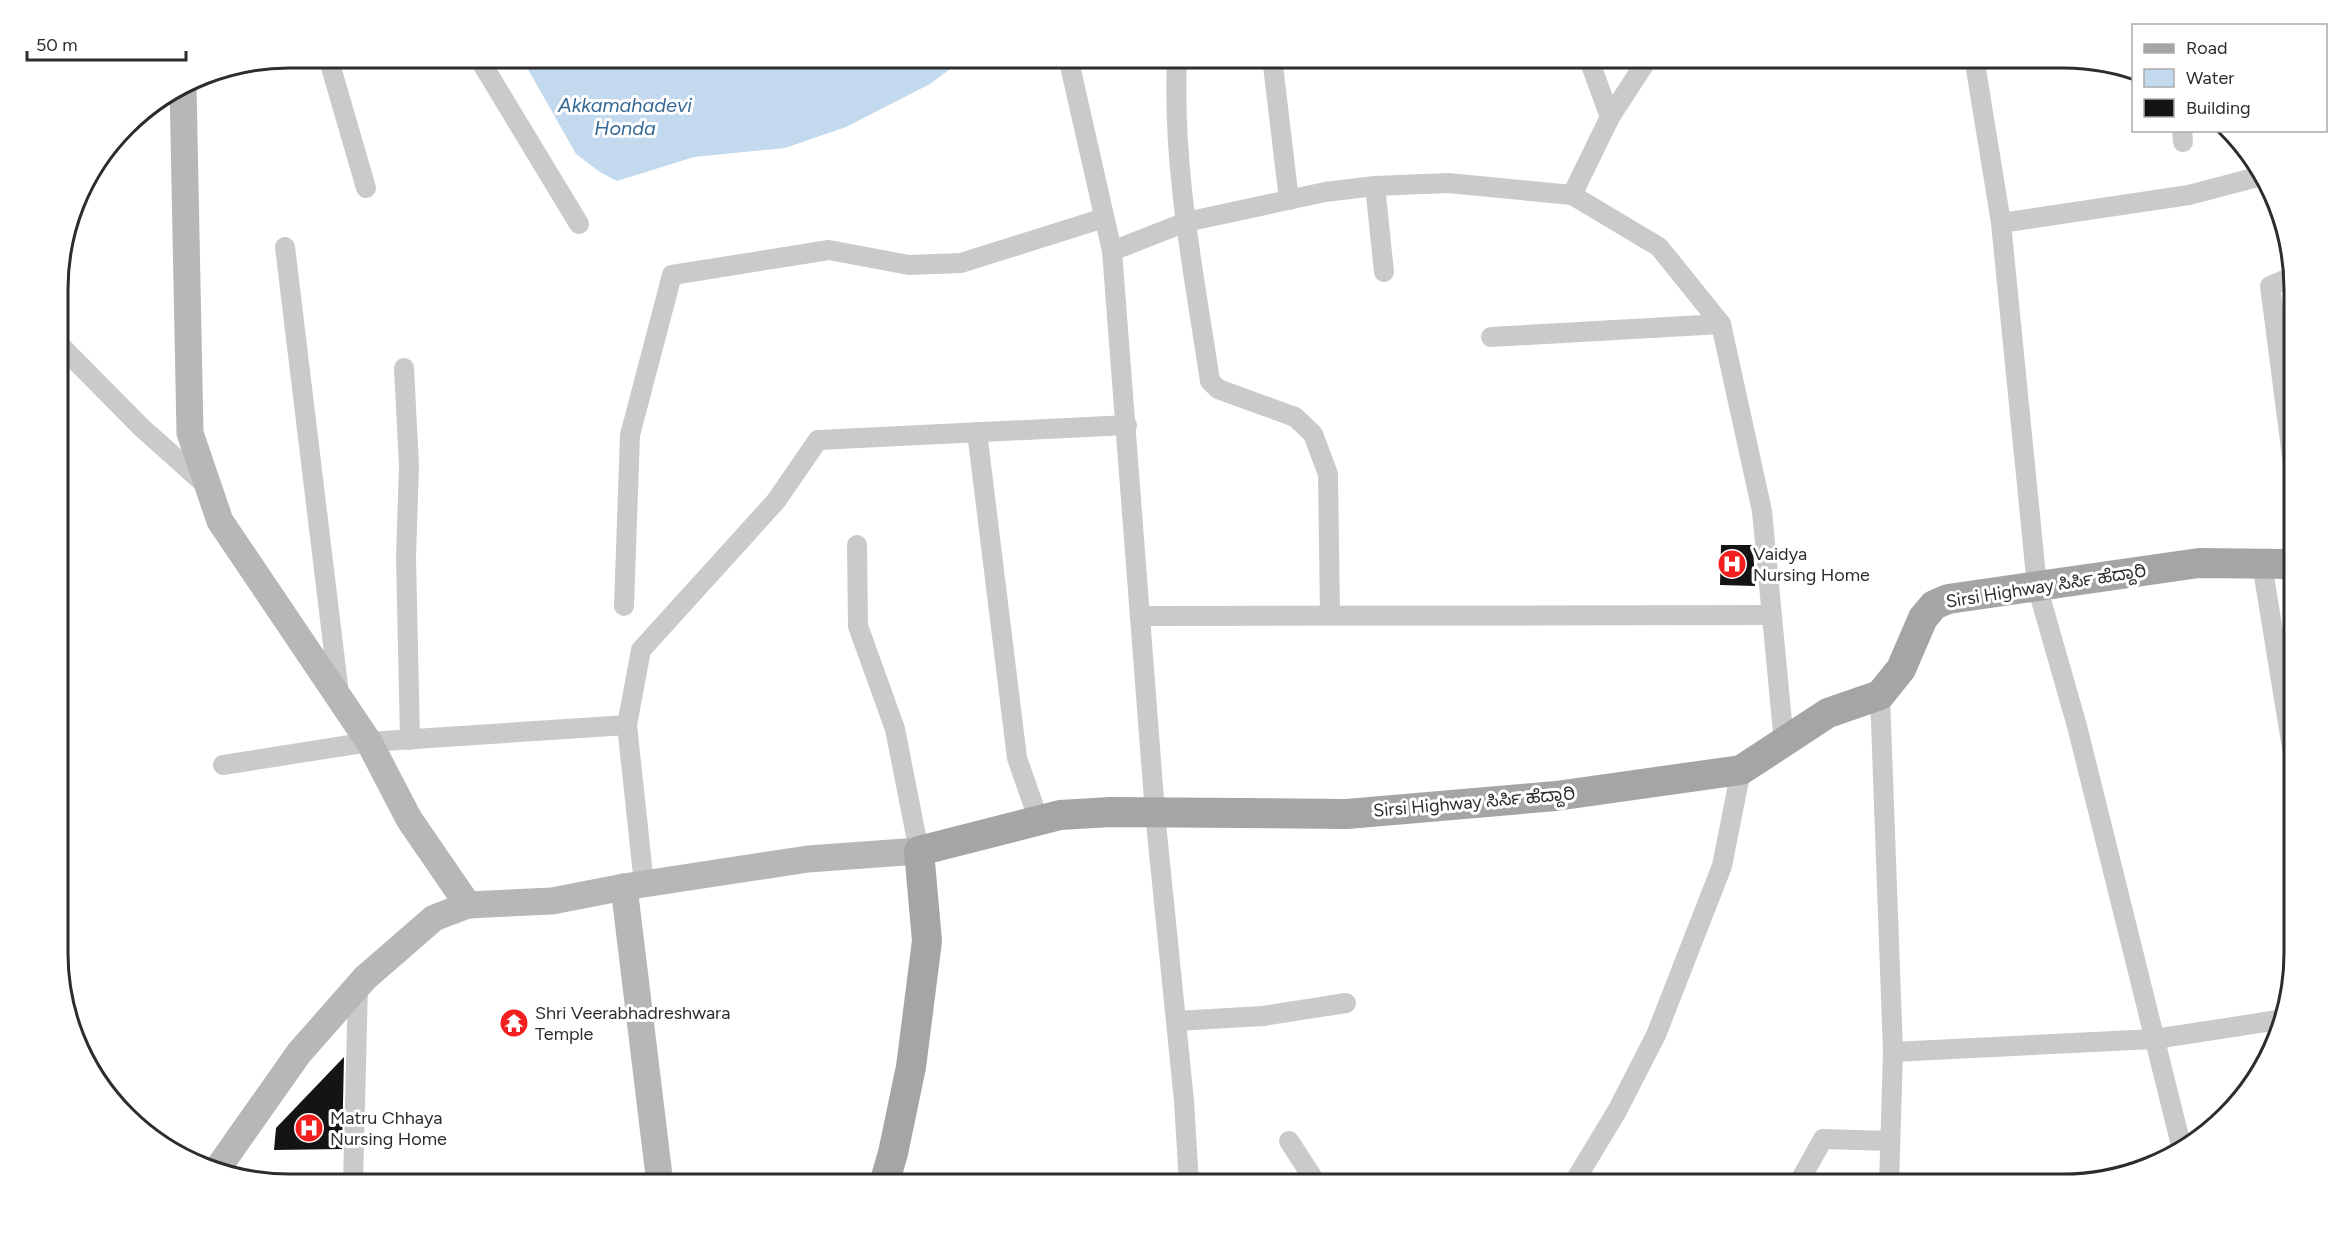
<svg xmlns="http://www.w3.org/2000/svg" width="2351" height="1241" font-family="Figtree,'Noto Sans Kannada',sans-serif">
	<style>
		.water { fill: #c3daee }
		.building { fill: #141414 }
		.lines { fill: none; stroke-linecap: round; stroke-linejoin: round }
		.street { stroke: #cacaca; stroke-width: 20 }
		.secondary { stroke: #b7b7b7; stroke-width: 27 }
		.primary { stroke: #a5a5a5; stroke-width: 30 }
		.labels { text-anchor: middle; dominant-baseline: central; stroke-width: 6; stroke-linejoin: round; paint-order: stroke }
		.poi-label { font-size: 18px; fill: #2d2d2d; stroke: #fff; text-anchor: start }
		.street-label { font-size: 18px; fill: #2d2d2d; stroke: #fff }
		.water-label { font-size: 20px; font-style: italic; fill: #356895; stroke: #fff }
		.rim { fill: none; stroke: #2d2d2d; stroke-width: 3 }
	</style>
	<rect width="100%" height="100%" fill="#fff"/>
	<polygon class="water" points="521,57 966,57 930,84 846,127 785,148 694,157 617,181 600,172 576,154"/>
	<g class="building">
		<polygon points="1721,545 1753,545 1755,586 1720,585"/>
		<polygon points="344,1057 342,1149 274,1150 276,1128"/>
	</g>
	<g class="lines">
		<g class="street">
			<polyline points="328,57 366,188"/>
			<polyline points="478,57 579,224"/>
			<polyline points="1068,57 1112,251"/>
			<path d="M 1183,57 L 1177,59 C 1172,167 1194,274 1210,381 L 1218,389 L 1295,417 L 1313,434 L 1328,474 L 1330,615"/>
			<polyline points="1272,57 1289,200"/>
			<polyline points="1588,57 1610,117"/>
			<polyline points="1974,57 2001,223 2037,586 2077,726 2182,1149"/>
			<polyline points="2182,130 2183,142"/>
			<polyline points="1375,186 1384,272"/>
			<polyline points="1572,195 1659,247 1721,324 1762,511 1784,743"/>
			<polyline points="2001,223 2189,195 2261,176"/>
			<polyline points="285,247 339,694"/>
			<polyline points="2292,277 2270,286 2293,464"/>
			<polyline points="1491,337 1721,324"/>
			<polyline points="58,343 141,427 207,486"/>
			<polyline points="404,368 409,466 406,557 410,740"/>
			<polyline points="977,432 1017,758 1039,821"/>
			<polyline points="857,545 858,626 895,729 919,851"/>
			<polyline points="2262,564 2293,754"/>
			<polyline points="624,606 630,435 672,275 829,250 909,265 961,263 1104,218"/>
			<polyline points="1141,616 1772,615"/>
			<polyline points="1880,695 1893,1052 1889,1184"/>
			<polyline points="223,765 369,742 627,725"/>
			<polyline points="644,884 627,725 641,650 776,501 818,440 1127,425"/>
			<polyline points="1176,1021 1263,1016 1346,1003"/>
			<polyline points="1893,1052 2155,1039 2278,1020"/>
			<polyline points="1289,1141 1317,1184"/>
			<polyline points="353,1184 358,986"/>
			<polyline points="1189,1184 1184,1101 1155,813 1112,251 1186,222 1325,192 1375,186 1448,183 1572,195 1610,117 1649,57"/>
			<polyline points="1573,1184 1617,1111 1656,1035 1722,866 1741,770"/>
			<polyline points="1798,1184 1823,1139 1890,1141"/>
		</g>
		<g class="secondary">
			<polyline points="183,85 190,433 220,521 369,742 409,819 468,905"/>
			<polyline points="624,887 660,1184"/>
			<polyline points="218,1168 299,1053 365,978 434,918 468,905 552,901 624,887 808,859 919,851"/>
		</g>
		<polyline class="primary" points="884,1184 893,1153 911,1067 927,941 919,851 1060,815 1111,812 1347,814 1556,796 1741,770 1828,713 1880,695 1901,669 1923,618 1934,605 1948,599 2199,563 2293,564"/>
	</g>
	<defs>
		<g id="hospital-disc" transform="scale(1.5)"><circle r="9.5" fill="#f31f1f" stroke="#fff"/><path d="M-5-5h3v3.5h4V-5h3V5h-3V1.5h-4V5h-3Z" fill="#fff"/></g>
		<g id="temple-disc" transform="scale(1.5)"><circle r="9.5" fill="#f31f1f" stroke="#fff"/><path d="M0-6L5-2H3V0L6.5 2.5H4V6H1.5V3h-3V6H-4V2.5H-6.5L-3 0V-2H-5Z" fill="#fff"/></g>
	</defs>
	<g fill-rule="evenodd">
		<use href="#hospital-disc" x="1732" y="564"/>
		<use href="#temple-disc" x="514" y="1023"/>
		<use href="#hospital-disc" x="309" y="1128"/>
	</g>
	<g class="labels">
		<g class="poi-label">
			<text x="1753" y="554">Vaidya<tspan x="1753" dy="21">Nursing Home</tspan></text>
			<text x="535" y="1013">Shri Veerabhadreshwara<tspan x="535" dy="21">Temple</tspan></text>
			<text x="330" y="1118">Matru Chhaya<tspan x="330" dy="21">Nursing Home</tspan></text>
		</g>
		<g class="street-label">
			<text transform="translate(2046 586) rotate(-9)">Sirsi Highway ಸಿರ್ಸಿ ಹೆದ್ದಾರಿ</text>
			<text transform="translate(1474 802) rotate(-5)">Sirsi Highway ಸಿರ್ಸಿ ಹೆದ್ದಾರಿ</text>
		</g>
		<g class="water-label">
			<text x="625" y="105">Akkamahadevi<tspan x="625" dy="23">Honda</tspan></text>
		</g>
	</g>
	<path d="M0 0H2351V1241H0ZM289 68H2063A221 221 0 0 1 2284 289V953A221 221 0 0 1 2063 1174H289A221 221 0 0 1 68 953V289A221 221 0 0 1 289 68Z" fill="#fff" fill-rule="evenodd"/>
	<path class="rim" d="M289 68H2063A221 221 0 0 1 2284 289V953A221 221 0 0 1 2063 1174H289A221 221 0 0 1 68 953V289A221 221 0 0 1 289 68Z"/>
	<rect x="2132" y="24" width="195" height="108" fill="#ffffff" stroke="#ababab" stroke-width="1.5"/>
	<rect x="2144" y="44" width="30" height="9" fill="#a5a5a5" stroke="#ababab" stroke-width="1.5"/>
	<text x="2186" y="54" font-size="18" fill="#2d2d2d">Road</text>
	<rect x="2144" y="69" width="30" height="18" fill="#c3daee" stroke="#ababab" stroke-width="1.5"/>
	<text x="2186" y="84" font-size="18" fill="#2d2d2d">Water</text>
	<rect x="2144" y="99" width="30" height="18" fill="#141414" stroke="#ababab" stroke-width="1.5"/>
	<text x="2186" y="114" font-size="18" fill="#2d2d2d">Building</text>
	<path d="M27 51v9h159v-9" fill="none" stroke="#2d2d2d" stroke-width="3"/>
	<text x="36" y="51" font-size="18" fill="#2d2d2d" stroke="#ffffff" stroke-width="4.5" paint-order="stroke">50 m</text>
</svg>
